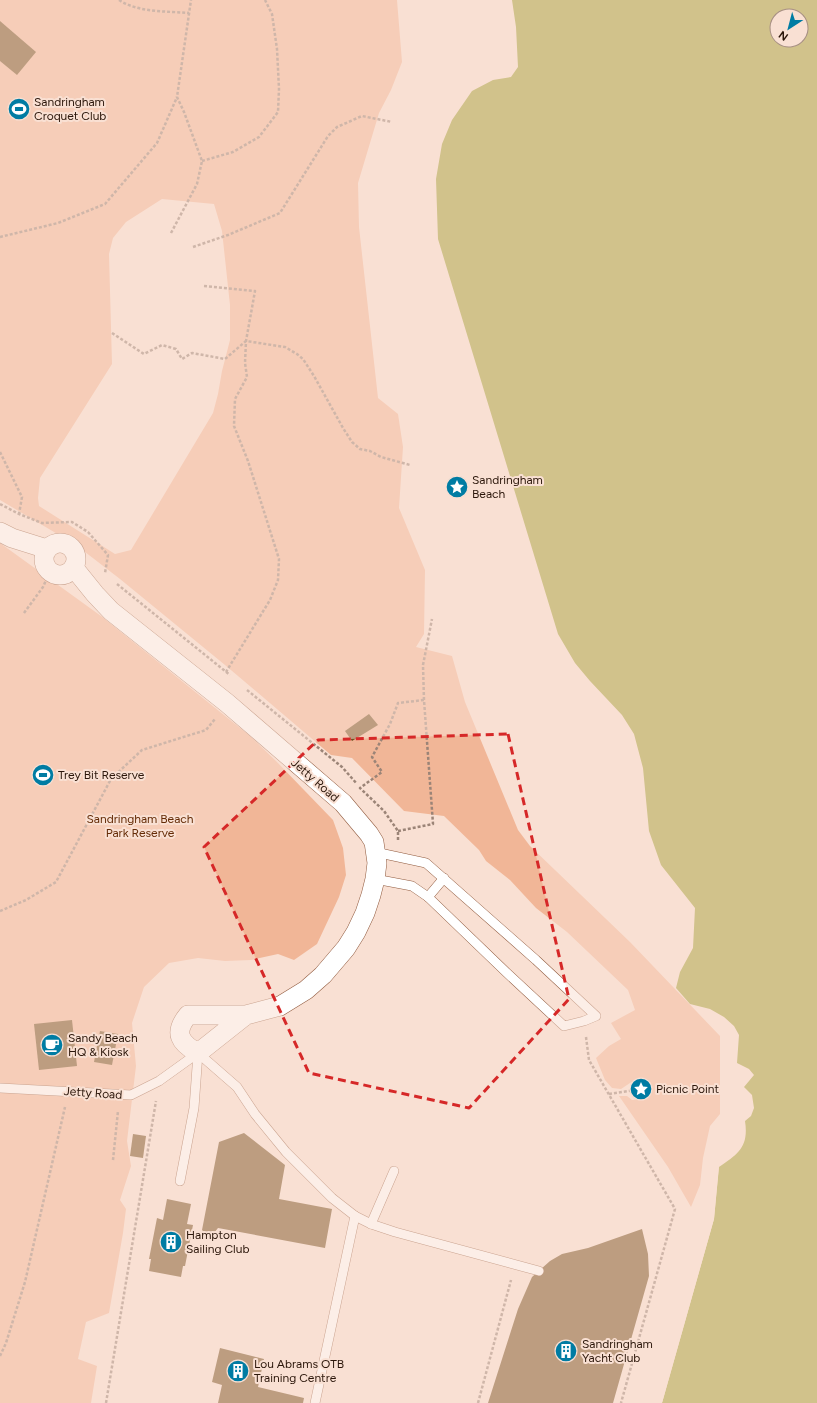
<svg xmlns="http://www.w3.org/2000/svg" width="817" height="1403" font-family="Figtree,sans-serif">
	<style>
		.green { fill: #f1b697; fill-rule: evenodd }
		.water { fill: #9f9d33; fill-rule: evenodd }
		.pier { fill: #f9e0d3 }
		.building { fill: #734c1c }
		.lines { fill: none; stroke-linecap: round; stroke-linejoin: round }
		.lane-casing { stroke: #915b3f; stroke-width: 10 }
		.street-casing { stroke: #915b3f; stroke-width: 20 }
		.path { stroke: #9b8477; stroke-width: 2.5; stroke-dasharray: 3 2; stroke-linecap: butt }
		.lane { stroke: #fff; stroke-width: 9 }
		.street { stroke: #fff; stroke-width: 19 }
		.marked { fill: none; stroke: #d62828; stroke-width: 3; stroke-dasharray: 8 5; stroke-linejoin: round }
		.labels { text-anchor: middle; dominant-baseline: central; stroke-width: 4; stroke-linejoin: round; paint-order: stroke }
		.poi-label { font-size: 12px; fill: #2b160a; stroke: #f9e0d3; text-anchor: start }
		.street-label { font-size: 12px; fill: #2b160a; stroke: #f9e0d3 }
		.park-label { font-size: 12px; fill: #652c07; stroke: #f9e0d3 }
	</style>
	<rect width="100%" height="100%" fill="#f9e0d3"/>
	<g class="green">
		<path d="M 0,0 L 397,0 L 402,62 L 391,90 L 379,113 L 358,183 L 359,227 L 378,398 L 398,414 L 403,447 L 399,508 L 425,570 L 424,634 L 416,647 L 452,656 L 465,702 L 518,830 L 530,846 L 630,942 L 720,1036 L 720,1114 L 710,1126 L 703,1158 L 700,1185 L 691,1207 L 668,1167 L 619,1096 L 627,1096 L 632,1100 C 638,1100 647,1096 649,1089 C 649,1087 648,1085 648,1082 L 636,1079 L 621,1089 L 612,1088 L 605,1080 L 596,1058 L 609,1046 L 621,1039 L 611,1023 L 635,1010 L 628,990 L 567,932 L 536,908 L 510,880 L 486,861 L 479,850 L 444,816 L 404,811 L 352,758 L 331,755 L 225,665 L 120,579 L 76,545 L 0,500 ZM 162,199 L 214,204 L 222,231 L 230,305 L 230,340 L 222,371 L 218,394 L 213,413 L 131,550 L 115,554 L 39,506 L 38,498 L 40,478 L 112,364 L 109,254 L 113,238 L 126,222 Z"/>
		<polygon points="0,543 101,616 250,736 276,761 333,820 343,848 346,875 339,897 317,944 294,960 278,954 251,960 225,961 198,958 169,963 144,987 132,1023 136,1066 127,1141 131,1166 120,1200 126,1209 123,1233 109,1313 86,1322 78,1359 97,1366 91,1403 0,1403"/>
	</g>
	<path class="water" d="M 512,0 L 817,0 L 817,1403 L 662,1403 L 714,1219 L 719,1167 C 738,1154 749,1147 745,1121 L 751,1116 L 754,1108 L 752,1095 L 744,1087 L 754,1075 L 749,1069 L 737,1063 L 739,1035 L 734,1026 L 724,1017 L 710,1009 L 690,1004 L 676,988 L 680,972 L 693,948 L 695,908 L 661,865 L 649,831 L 643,768 L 634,734 L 622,715 L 590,681 L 575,663 L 558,634 L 438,239 L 436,179 L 442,144 L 452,120 L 472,91 L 493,80 L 511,77 L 518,67 L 516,27 ZM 777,16 L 801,16 L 801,40 L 777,40 Z"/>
	<polygon class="pier" points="719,1165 714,1219 662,1403 660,1403 712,1219 717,1167"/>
	<g class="building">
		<polygon points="0,21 36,52 17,75 0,61"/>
		<polygon points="369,714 378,725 352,741 345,731"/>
		<polygon points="72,1020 77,1066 39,1070 34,1024"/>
		<polygon points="100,1031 118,1034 112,1065 94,1062"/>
		<polygon points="244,1133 285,1165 279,1199 332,1209 325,1248 218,1228 210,1238 202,1230 219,1142"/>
		<polygon points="133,1134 146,1136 143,1158 130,1156"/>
		<polygon points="167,1199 191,1204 187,1224 193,1225 185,1266 183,1266 181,1277 149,1271 151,1259 149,1259 157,1218 163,1220"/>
		<polygon points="642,1229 648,1254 649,1276 613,1403 488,1403 518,1309 532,1277 550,1261 562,1254 588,1248"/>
		<polygon points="220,1348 264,1359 258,1387 304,1398 303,1403 218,1403 222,1385 212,1382"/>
	</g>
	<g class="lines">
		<g class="lane-casing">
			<g id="lane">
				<polyline points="375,879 412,886 428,897 507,973 564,1026 584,1021 596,1016 536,960 426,863 375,852"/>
				<polyline points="428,897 444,878"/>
				<polyline points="198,1053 237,1087 255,1114 286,1152 332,1198 355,1216 371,1224 395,1232 539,1271"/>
				<polyline points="0,1088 131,1095 159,1081 198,1053"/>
				<polyline points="180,1181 194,1108 198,1053"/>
				<polyline points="371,1224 394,1171"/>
				<polyline points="315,1403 355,1216"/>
			</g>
		</g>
		<g class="street-casing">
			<g id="street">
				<polyline points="0,532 12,538 47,549"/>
				<circle cx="60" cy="559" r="16"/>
				<path d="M 74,568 L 95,594 L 111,611 L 227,703 L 343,803 L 369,834 L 374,842 L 377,863 L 375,879 L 371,895 L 365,913 L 356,932 L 346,948 L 323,975 L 306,990 L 280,1006 L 246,1015 L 198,1053 C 180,1043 173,1033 188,1015 L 246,1015"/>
			</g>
		</g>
		<g class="path">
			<path d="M 119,0 C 139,13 167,11 189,13"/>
			<polyline points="202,161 233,152 259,137 278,112 279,89 277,49 272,14 265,0"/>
			<polyline points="171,233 197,184 202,161 184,112 177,97 191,0"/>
			<polyline points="0,237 58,223 105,204 157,143 177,97"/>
			<polyline points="193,247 228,235 280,213 328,136 337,127 362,116 392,122"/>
			<polyline points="204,286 255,291 246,341 245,363 247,377 235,399 234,426 248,461 279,559 278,580 270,600 226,672"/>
			<polyline points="112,333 144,354 162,345 176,349 182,359 192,353 225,359 246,341 285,347 297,354 303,359 314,376 343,428 352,442 360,449 370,451 381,457 410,465"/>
			<polyline points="0,452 22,497 19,514"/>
			<polyline points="0,504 19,514 42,523 72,522 88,532 108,555 105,573"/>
			<polyline points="117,584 230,675"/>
			<polyline points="24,613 43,587 50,571"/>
			<polyline points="247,690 342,767 357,784"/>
			<polyline points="398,831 433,824 424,700 423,665 432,619"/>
			<polyline points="398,840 398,831 384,811 360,788 382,772 372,757 390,724 398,703 424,700"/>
			<polyline points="0,911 26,900 56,882 111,779 142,750 206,730 215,719"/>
			<polyline points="586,1037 589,1060 675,1209 621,1403"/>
			<polyline points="609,1094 641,1089"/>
			<polyline points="113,1160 118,1111"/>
			<polyline points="0,1356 6,1343 25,1282 65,1107"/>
			<polyline points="106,1403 156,1101"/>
			<polyline points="478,1403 511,1280"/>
		</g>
		<use href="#lane" class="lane"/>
		<use href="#street" class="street"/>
	</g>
	<path d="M0 0H817V1403H0ZM 508,734 L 569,999 L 469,1108 L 309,1073 L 204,847 L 318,740 Z" fill="#f9e0d3" fill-opacity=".55" fill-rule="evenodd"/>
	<path class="marked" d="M 508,734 L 569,999 L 469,1108 L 309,1073 L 204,847 L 318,740 Z"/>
	<defs>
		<g id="stadium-disc" transform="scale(1.15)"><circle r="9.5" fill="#007ca3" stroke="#f9e0d3"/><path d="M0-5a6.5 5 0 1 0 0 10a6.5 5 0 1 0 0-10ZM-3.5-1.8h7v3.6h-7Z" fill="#fff"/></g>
		<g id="sight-disc" transform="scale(1.15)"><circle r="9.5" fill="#007ca3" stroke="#f9e0d3"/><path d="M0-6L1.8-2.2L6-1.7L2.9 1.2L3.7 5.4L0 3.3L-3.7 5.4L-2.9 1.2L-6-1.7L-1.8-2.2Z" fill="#fff"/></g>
		<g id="cafe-disc" transform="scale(1.15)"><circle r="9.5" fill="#007ca3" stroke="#f9e0d3"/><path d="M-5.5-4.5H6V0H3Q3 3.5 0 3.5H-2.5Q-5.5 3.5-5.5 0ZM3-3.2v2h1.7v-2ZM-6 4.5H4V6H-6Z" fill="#fff"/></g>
		<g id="building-disc" transform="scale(1.15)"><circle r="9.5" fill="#007ca3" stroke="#f9e0d3"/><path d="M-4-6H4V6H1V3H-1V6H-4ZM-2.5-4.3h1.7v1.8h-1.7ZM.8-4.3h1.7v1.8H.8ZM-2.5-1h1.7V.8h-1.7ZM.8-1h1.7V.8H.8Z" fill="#fff"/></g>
	</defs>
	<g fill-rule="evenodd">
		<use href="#stadium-disc" x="19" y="109"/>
		<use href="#sight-disc" x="457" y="487"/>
		<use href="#stadium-disc" x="43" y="775"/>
		<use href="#cafe-disc" x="52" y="1045"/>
		<use href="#sight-disc" x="641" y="1089"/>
		<use href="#building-disc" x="171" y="1242"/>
		<use href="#building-disc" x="566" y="1351"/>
		<use href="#building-disc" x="238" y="1371"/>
	</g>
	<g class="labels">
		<g class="poi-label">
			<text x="34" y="102">Sandringham<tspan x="34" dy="14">Croquet Club</tspan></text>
			<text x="472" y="480">Sandringham<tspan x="472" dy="14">Beach</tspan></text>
			<text x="58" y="775">Trey Bit Reserve</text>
			<text x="68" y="1038">Sandy Beach<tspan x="68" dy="14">HQ &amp; Kiosk</tspan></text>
			<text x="656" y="1089">Picnic Point</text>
			<text x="186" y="1235">Hampton<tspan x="186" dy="14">Sailing Club</tspan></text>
			<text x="582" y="1344">Sandringham<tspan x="582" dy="14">Yacht Club</tspan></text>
			<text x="254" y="1364">Lou Abrams OTB<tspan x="254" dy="14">Training Centre</tspan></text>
		</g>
		<g class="street-label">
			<text transform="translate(315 780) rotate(41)">Jetty Road</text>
			<text transform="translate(93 1093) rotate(4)">Jetty Road</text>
		</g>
		<g class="park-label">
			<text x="140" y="819">Sandringham Beach<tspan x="140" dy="14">Park Reserve</tspan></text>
		</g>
	</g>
	<g transform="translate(789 28) rotate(216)"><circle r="19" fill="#f9e0d3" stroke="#a78f83"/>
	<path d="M0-3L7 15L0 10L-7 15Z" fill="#007ca3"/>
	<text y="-6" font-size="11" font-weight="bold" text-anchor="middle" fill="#2b160a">N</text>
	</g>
</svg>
